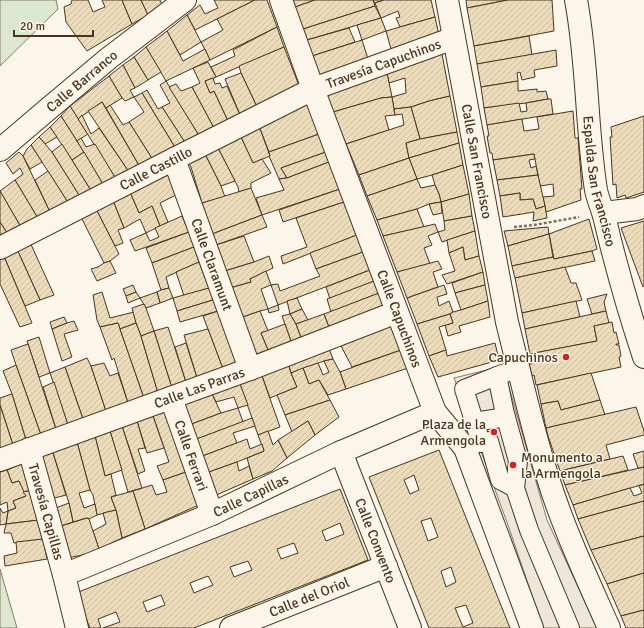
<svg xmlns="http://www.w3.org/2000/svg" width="644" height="628" font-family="Signika,sans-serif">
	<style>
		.green { fill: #dce7d0; stroke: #887966 }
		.parking { fill: #ede7d9; stroke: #887966 }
		.building { fill: url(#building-hatch); stroke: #4a3520; fill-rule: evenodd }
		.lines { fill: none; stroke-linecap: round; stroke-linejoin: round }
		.pedestrian-casing { stroke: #4a3520; stroke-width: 20 }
		.minor-casing { stroke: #4a3520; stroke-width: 24 }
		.tertiary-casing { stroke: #4a3520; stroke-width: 24 }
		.path { stroke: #7f6f5c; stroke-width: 2.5; stroke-dasharray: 3 2; stroke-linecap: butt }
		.pedestrian { stroke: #fbf6e9; stroke-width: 18 }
		.minor { stroke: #fbf6e9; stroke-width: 22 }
		.tertiary { stroke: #fbf6e9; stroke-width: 22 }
		.poi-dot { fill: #c62828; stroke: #fbf6e9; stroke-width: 1.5 }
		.labels { text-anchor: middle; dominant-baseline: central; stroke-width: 3; stroke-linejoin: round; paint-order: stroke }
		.street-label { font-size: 14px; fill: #4a3520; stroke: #fbf6e9 }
		.poi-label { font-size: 14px; fill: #4a3520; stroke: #fbf6e9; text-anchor: end }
	</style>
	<defs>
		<pattern id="building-hatch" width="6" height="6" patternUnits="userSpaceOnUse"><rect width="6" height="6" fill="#ecdcbc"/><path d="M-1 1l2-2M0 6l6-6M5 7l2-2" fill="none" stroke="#ccbda1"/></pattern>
	</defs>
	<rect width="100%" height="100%" fill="#fbf6e9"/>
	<g class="green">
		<polygon points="0,0 56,0 58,9 0,66"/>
		<polygon points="0,569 17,628 0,628"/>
	</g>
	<polygon class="parking" points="503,366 547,520 597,628 543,628 508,525 454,378"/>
	<g class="building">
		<polygon points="72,0 88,0 93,12 105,7 102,0 122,0 132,24 87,51 66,22 64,7 71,4"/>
		<polygon points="122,0 141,0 148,15 132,24"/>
		<polygon points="141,0 160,0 162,5 148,15"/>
		<polygon points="214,0 255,0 195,30 187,15 200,5 205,14 218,8"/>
		<polygon points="255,0 267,0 277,27 210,60 201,42 223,30 217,19"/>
		<polygon points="293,0 315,0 295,7"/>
		<polygon points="315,0 373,0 375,6 303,29 295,7"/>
		<polygon points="373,0 384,0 375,3"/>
		<polygon points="384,0 431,0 435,17 400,27 396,18 400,17 398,11 381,18 375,3"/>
		<polygon points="466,0 508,0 467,8"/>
		<polygon points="508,0 552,0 554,31 474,46 467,8"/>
		<polygon points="375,6 381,18 307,40 303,29"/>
		<polygon points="187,15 201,42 180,55 167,31"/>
		<polygon points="435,17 440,40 393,56 386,31"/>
		<polygon points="381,18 386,31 362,40 357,25"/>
		<polygon points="277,27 284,47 216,77 211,67 235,56 233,50"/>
		<polygon points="349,28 355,42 312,56 307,40"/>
		<polygon points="167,31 183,61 205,49 210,60 166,81 146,47"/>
		<polygon points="529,36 532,55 477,64 474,46"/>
		<polygon points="362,40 370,65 322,82 312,56"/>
		<polygon points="146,47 161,72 148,80 134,57"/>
		<polygon points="284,47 300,88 258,109 241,73 239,66"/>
		<polygon points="441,49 450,96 429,101 411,107 394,109 392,97 406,93 405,78 389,83 386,68"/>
		<polygon points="556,50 557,66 534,70 535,77 522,80 520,72 517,73 518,80 518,81 481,87 477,64"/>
		<polygon points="134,57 148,80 135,88 123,65"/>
		<polygon points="208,62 216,77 205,81 210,93 214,91 229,123 215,130 192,87 200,83 193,68"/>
		<polygon points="123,65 135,88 130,90 134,97 125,101 122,98 109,76"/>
		<polygon points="386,68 392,97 381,98 333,112 324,91"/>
		<polygon points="241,73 258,109 241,117 225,79"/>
		<polygon points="109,76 122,98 106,108 102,102 78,119 70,106"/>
		<polygon points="213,78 215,84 220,83 222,88 227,86 241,117 229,123 214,91 210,93 205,81"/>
		<polygon points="166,81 200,137 186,144 162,107 170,103 160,85"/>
		<polygon points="518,81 518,91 537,89 537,92 546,91 548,99 526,103 484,108 481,87"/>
		<polygon points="176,84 181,91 192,87 215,130 200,137 169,87"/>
		<polygon points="147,90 158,109 162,107 186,144 176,149 142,93"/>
		<polygon points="142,93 176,149 153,160 129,122 144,112 134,97"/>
		<polygon points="450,96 457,132 420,139 411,107 429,101"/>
		<polygon points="392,97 395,115 385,116 389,130 346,144 333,112 381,98"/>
		<polygon points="306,98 319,134 269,152 259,126"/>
		<polygon points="548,99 551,99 553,114 487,125 484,108 519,103 521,112 527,111 526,103"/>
		<polygon points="102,102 140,167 129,172 88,111"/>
		<polygon points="110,105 123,125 129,122 153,160 140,167 106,108"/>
		<polygon points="70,106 88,134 77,141 61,116"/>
		<polygon points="411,107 420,139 406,143 409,158 359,175 346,144 404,125 402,114 395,115 394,109"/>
		<polygon points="573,111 575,138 578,138 582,189 580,189 581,200 546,212 543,197 554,196 553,184 540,186 534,154 493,160 492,153 490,153 487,136 489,136 487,125 522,119 524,131 539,129 537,117"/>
		<polygon points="82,115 91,134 99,128 129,172 116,179 78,119"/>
		<polygon points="61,116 84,152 72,160 50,127"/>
		<polygon points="644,116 644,192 626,198 625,195 617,198 616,184 613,185 610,137 612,137 611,127"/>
		<polygon points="259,126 270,156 253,163 240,135"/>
		<polygon points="50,127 57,137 45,144 39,137"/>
		<polygon points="457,132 459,143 409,158 406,143 420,139"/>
		<polygon points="319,134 326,152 281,168 287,178 279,179 269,156 270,156 269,152"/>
		<polygon points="240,135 253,163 262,159 271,173 251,183 251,188 239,192 238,187 217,146"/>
		<polygon points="39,137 52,152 81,198 69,204 31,145"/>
		<polygon points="81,138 86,147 95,144 116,179 104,186 77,141"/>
		<polygon points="459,143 463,165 432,175 417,179 409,158"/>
		<polygon points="62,144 92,192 81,198 52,152"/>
		<polygon points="31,145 42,162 30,169 23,156 27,149"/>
		<polygon points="217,146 235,181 221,186 204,152"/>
		<polygon points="19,152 23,156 51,214 39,220 15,180 23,174 20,168 13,174 6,163"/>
		<polygon points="84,152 104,186 92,192 72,160"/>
		<polygon points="204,152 221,186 225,197 202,203 191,167 187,160"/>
		<polygon points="326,152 329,162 287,178 281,168"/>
		<polygon points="534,154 535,159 529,160 531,168 536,166 538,175 497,180 493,160"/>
		<polygon points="409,158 417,179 367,196 359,175"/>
		<polygon points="329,162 340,189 262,215 256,198 284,190 279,179 287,178"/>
		<polygon points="463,165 469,194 441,202 439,194 435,185 432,175"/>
		<polygon points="167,170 176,195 160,203 168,222 160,226 152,206 139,213 129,190"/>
		<polygon points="48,171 69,204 51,214 35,180"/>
		<polygon points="538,175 545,206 536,209 533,199 520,200 520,193 500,196 497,180"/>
		<polygon points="417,179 421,188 435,185 439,194 441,202 429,204 417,209 377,220 367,196"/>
		<polygon points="15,180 39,220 22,229 0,191"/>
		<polygon points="251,188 262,215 212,234 202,203"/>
		<polygon points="340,189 344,202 283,222 279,210"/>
		<polygon points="129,190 139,213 152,206 160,226 146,233 140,219 124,228 112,198"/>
		<polygon points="0,191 22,229 9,236 0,222"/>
		<polygon points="520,193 520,200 533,199 536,209 545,206 547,218 533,221 534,212 503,217 500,196"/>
		<polygon points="469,194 472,216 444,221 441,202"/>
		<polygon points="112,198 124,228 118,230 123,243 115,246 95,207"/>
		<polygon points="344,202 357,235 283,264 281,256 307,247 296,218"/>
		<polygon points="441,202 442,213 433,215 429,204"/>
		<polygon points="95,207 119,254 110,261 104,263 80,215"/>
		<polygon points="417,209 424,227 383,236 377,220"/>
		<polygon points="262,215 267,227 216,245 212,234"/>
		<polygon points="182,216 189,232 135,251 130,240 146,233 150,241 159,237 155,228"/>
		<polygon points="472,216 475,231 442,242 438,232 445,230 444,221"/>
		<polygon points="589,219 597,249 592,251 554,259 549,234"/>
		<polygon points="644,221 644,286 643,287 621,228"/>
		<polygon points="0,222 9,236 0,241"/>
		<polygon points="435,224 438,232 428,236 432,245 424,248 430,264 397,272 383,236"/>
		<polygon points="548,227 549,234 508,246 504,231"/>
		<polygon points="475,231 479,256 465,260 463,247 449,253 447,240"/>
		<polygon points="189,232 194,247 152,263 146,248"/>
		<polygon points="549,234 553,257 512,266 508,246"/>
		<polygon points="357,235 363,252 316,269 310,253"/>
		<polygon points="244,236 254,262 225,271 216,245"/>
		<polygon points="29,240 54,295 40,300 16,247"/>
		<polygon points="16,247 40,300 25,306 3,254"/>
		<polygon points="194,247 199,262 166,277 169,288 161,290 152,263"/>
		<polygon points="463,247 465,260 479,256 483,272 447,284 442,275 455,271 449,253"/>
		<polygon points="592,251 595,261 515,278 512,266 553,257 554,259"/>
		<polygon points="363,252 370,270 278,305 271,285 278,284 280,291 320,276 316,269"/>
		<polygon points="3,254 32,323 20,327 0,284 0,255"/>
		<polygon points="269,256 273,268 250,279 251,282 230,288 225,271 254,262"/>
		<polygon points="110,261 116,273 97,281 91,269 98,267 104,263"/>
		<polygon points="438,261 442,269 433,272 438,287 407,298 397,272"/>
		<polygon points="199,262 209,288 184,296 176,272"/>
		<polygon points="565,267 571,283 576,283 582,300 522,313 515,278"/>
		<polygon points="370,270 374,281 330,299 326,287"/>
		<polygon points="266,271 271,285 261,289 268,309 260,311 240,318 230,288 251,282 250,279"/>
		<polygon points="483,272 485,285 455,293 452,283"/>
		<polygon points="374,281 379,293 331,312 327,299"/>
		<polygon points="133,285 136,292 126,296 123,289"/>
		<polygon points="444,285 447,294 437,297 439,306 449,301 453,312 450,314 417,324 407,298"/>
		<polygon points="485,285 488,301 461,310 455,293"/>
		<polygon points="169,288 173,298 160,303 157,292 161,290"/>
		<polygon points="209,288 213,300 177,311 173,298"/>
		<polygon points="102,292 110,318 134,312 136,323 120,329 118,323 100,327 97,320 93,295"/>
		<polygon points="136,292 140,298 128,303 126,296"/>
		<polygon points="157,292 160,303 146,308 140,298"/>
		<polygon points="379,293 385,310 330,330 324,314"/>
		<polygon points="607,294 604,302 606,311 592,314 587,299"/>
		<polygon points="297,298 302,309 290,314 287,301"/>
		<polygon points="213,300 218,311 180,322 177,311"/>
		<polygon points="488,301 490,317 459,326 461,332 448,336 445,325 453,323 450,314 453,312 461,310"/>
		<polygon points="576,301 580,317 525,329 522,313"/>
		<polygon points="144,304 146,308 154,331 141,336 136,323 132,308"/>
		<polygon points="278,305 279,310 269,313 268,309"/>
		<polygon points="302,309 308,320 296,324 290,314"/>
		<polygon points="218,311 237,364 223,369 203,316"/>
		<polygon points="260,311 268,331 261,333 269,352 254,358 240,318"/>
		<polygon points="606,311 609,323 594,326 597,341 530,354 525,329"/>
		<polygon points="290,314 296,324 302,340 292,344 282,316"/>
		<polygon points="324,314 330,330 302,340 296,324"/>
		<polygon points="450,314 453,323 439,327 446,350 429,356 417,324"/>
		<polygon points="64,317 67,323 52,329 50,322"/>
		<polygon points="74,321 78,330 64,334 72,357 62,361 52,329 67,323"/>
		<polygon points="391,322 401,350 352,367 339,342"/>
		<polygon points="612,322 614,333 616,332 619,344 616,344 616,345 619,345 621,356 619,357 621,367 536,385 534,375 532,376 529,364 532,364 529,354 597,341 594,326"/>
		<polygon points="118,323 144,398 128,403 114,358 112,360 100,327"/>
		<polygon points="136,323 141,336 158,393 144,398 120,329"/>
		<polygon points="285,324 292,344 269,352 261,333"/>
		<polygon points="168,327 186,382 172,388 154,331"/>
		<polygon points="208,329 223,369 197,378 184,335"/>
		<polygon points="154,331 172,388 158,393 141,336"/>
		<polygon points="39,337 50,373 39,377 27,341"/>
		<polygon points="186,343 197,378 186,382 175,347"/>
		<polygon points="495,343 499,360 438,377 429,356 446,350 447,356"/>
		<polygon points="28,344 56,429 41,435 16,365 11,350"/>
		<polygon points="328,346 333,359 324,361 291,373 287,360"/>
		<polygon points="401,350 408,368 346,389 340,372 356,366"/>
		<polygon points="87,358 91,366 106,411 83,419 65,367"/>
		<polygon points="333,359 340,372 346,389 328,395 319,380 309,384 303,368 318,363 323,375 329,372 324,361"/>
		<polygon points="287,360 291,373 297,387 270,398 262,376 270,373"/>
		<polygon points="104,363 110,376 118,373 128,403 106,411 91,366"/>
		<polygon points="16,365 41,435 26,440 12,394 3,371"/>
		<polygon points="65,367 83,419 68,425 50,373"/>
		<polygon points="303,368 309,384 319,380 330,400 285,415 277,395 297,387 291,373"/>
		<polygon points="591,373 600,400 561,410 558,401 541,404 537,385"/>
		<polygon points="262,376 280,427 258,435 240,384"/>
		<polygon points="54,382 68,425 56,429 43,387"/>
		<polygon points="240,384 248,405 238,408 234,397 216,402 212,394"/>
		<polygon points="12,394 26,440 13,445 0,405 0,398"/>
		<polygon points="212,394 221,413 189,425 182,405"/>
		<polygon points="330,400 339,417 315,435 308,421 292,432 285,415"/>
		<polygon points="600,400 605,415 546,428 541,404 558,401 561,410"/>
		<polygon points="0,405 13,445 0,449"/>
		<polygon points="636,407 644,431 644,435 606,445 610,459 560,471 548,436 546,428"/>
		<polygon points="238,408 243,422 194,440 189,425 221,413"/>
		<polygon points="166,411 189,471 163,480 157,466 169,462 153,416"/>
		<polygon points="153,416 164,448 147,453 137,421"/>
		<polygon points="252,418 255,426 233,433 237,443 200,457 194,440"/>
		<polygon points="137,421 145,448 138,449 145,471 138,474 122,426"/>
		<polygon points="308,421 315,435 287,458 278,440"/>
		<polygon points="122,426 142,488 128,492 110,431"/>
		<polygon points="110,431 122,470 105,476 95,436"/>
		<polygon points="268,431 273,445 278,440 287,458 272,471 253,479 247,458 264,451 258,435"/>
		<polygon points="95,436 105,476 111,474 112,479 116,495 111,497 116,510 97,515 93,495 90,490 77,442"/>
		<polygon points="247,439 250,449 262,444 264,451 237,462 206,473 200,457"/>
		<polygon points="77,442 90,490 79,493 84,508 95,504 97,515 89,519 87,518 73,522 69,503 52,450"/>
		<polygon points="52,450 66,495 51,499 37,456"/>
		<path d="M 439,450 L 510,628 L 429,628 L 369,477 ZM 414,475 L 419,490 L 410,494 L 404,480 ZM 431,518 L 438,537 L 428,541 L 421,521 ZM 451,567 L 456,582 L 446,587 L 441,571 ZM 466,605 L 473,623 L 463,627 L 455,608 Z"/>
		<polygon points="644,451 644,467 638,468 633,454"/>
		<polygon points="623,456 628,470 616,473 565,485 560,471"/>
		<polygon points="27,461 33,490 23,492 19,481 12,483 7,470"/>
		<polygon points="237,462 239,471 249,466 253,479 214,496 206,473"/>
		<polygon points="644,467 644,484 573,505 565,485"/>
		<polygon points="7,470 12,483 19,481 26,496 13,501 16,508 8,511 7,502 0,505 0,472"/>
		<polygon points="189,471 201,504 145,529 133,491 152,485 156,495 167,492 163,480"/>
		<polygon points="644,484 644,501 578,519 573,505 630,488 634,496 642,493 639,486"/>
		<path d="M 340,489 L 368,560 L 194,628 L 103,628 L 120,622 L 116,612 L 98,619 L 101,628 L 90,628 L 76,593 ZM 340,523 L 344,534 L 326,541 L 322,531 ZM 294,543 L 298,553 L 281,559 L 277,549 ZM 248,561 L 252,570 L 234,577 L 230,567 ZM 208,576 L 213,585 L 194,593 L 190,583 ZM 161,595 L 165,605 L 147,612 L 143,602 Z"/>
		<polygon points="33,490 39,520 6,524 8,511 16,508 13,501 26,496 23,492"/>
		<polygon points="133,491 145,529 122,538 116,510 111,497"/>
		<polygon points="644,501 644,536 591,550 578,519"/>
		<polygon points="69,503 73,522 58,527 53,509"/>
		<polygon points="0,508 3,513 8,511 6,524 0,525"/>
		<polygon points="116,510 122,538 99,549 93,531 106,524 103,513"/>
		<polygon points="87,518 89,519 99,549 88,554 67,558 58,527"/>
		<polygon points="39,520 43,539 14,543 11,533 4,533 6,524"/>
		<polygon points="644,536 644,573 607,584 591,550"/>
		<polygon points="43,539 47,559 5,566 4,556 17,553 16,542"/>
		<polygon points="644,573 644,610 621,616 607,584"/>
		<polygon points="644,610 644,628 626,628 621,616"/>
	</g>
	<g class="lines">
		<g class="pedestrian-casing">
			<g id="pedestrian">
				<polyline points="505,373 497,376 505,414 518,461 515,488 529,530 570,628"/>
				<polyline points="474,422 506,417"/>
				<polyline points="478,443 489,441 500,480 515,488"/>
				<polyline points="481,443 464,389 497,376"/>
			</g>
		</g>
		<g class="minor-casing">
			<g id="minor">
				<path id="s1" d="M 281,0 L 313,89 L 435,412 L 465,448 L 532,628"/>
				<path id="s2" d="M 576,0 C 588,63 586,127 596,190 C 598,200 603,210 605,220 C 616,266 629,312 644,357"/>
				<path id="s3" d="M 0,150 L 47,110 L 109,58 L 185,0"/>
				<path id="s4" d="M 174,159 L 250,369"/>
				<polyline points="604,213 637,209 644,206"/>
				<path id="s5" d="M 0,248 L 174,159 L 313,89 L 454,38"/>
				<path id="s6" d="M 171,398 L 212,514"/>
				<path id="s7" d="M 29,449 L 64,575 L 77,628"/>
				<path id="s8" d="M 341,452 L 410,628"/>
				<path id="s9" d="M 0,460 L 250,369 L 397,312"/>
				<path id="s10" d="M 64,575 L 212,514 L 341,452 L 435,412"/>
				<path id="s11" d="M 231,628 L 386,566"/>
			</g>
		</g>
		<g class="tertiary-casing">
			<g id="tertiary">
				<path id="s12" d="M 447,0 L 507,322 C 520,373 531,425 547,475 C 563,528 587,578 609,628"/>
			</g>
		</g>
		<polyline class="path" points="514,227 534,225 579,217"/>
		<use href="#pedestrian" class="pedestrian"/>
		<use href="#minor" class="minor"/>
		<use href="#tertiary" class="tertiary"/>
	</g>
	<g class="poi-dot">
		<circle cx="566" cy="357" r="4"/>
		<circle cx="494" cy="432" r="4"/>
		<circle cx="513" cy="465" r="4"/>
	</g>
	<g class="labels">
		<g class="street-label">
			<text stroke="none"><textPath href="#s5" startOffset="426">Travesía Capuchinos</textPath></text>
			<text stroke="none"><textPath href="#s3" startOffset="107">Calle Barranco</textPath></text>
			<text stroke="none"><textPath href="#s12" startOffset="164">Calle San Francisco</textPath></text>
			<text stroke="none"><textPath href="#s5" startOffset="175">Calle Castillo</textPath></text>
			<text stroke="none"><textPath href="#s2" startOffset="183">Espalda San Francisco</textPath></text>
			<text stroke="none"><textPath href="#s4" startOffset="112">Calle Claramunt</textPath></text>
			<text stroke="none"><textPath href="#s1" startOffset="340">Calle Capuchinos</textPath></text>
			<text stroke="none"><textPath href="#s9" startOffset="212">Calle Las Parras</textPath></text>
			<text stroke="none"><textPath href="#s6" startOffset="61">Calle Ferrari</textPath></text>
			<text stroke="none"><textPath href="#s10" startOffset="203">Calle Capillas</textPath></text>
			<text stroke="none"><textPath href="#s7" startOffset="65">Travesía Capillas</textPath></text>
			<text stroke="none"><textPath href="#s8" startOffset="95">Calle Convento</textPath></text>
			<text stroke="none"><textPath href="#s11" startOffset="84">Calle del Oriol</textPath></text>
		</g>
		<g class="poi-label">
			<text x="558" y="357">Capuchinos</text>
			<text x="486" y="424">Plaza de la<tspan x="486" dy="16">Armengola</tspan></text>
			<text x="521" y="457" text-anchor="start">Monumento a<tspan x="521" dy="16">la Armengola</tspan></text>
		</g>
	</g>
	<path d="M14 30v6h79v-6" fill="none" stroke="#4a3520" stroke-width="2"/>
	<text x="20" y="30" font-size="12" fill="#4a3520" stroke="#fbf6e9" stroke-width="3" paint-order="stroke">20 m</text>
</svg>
